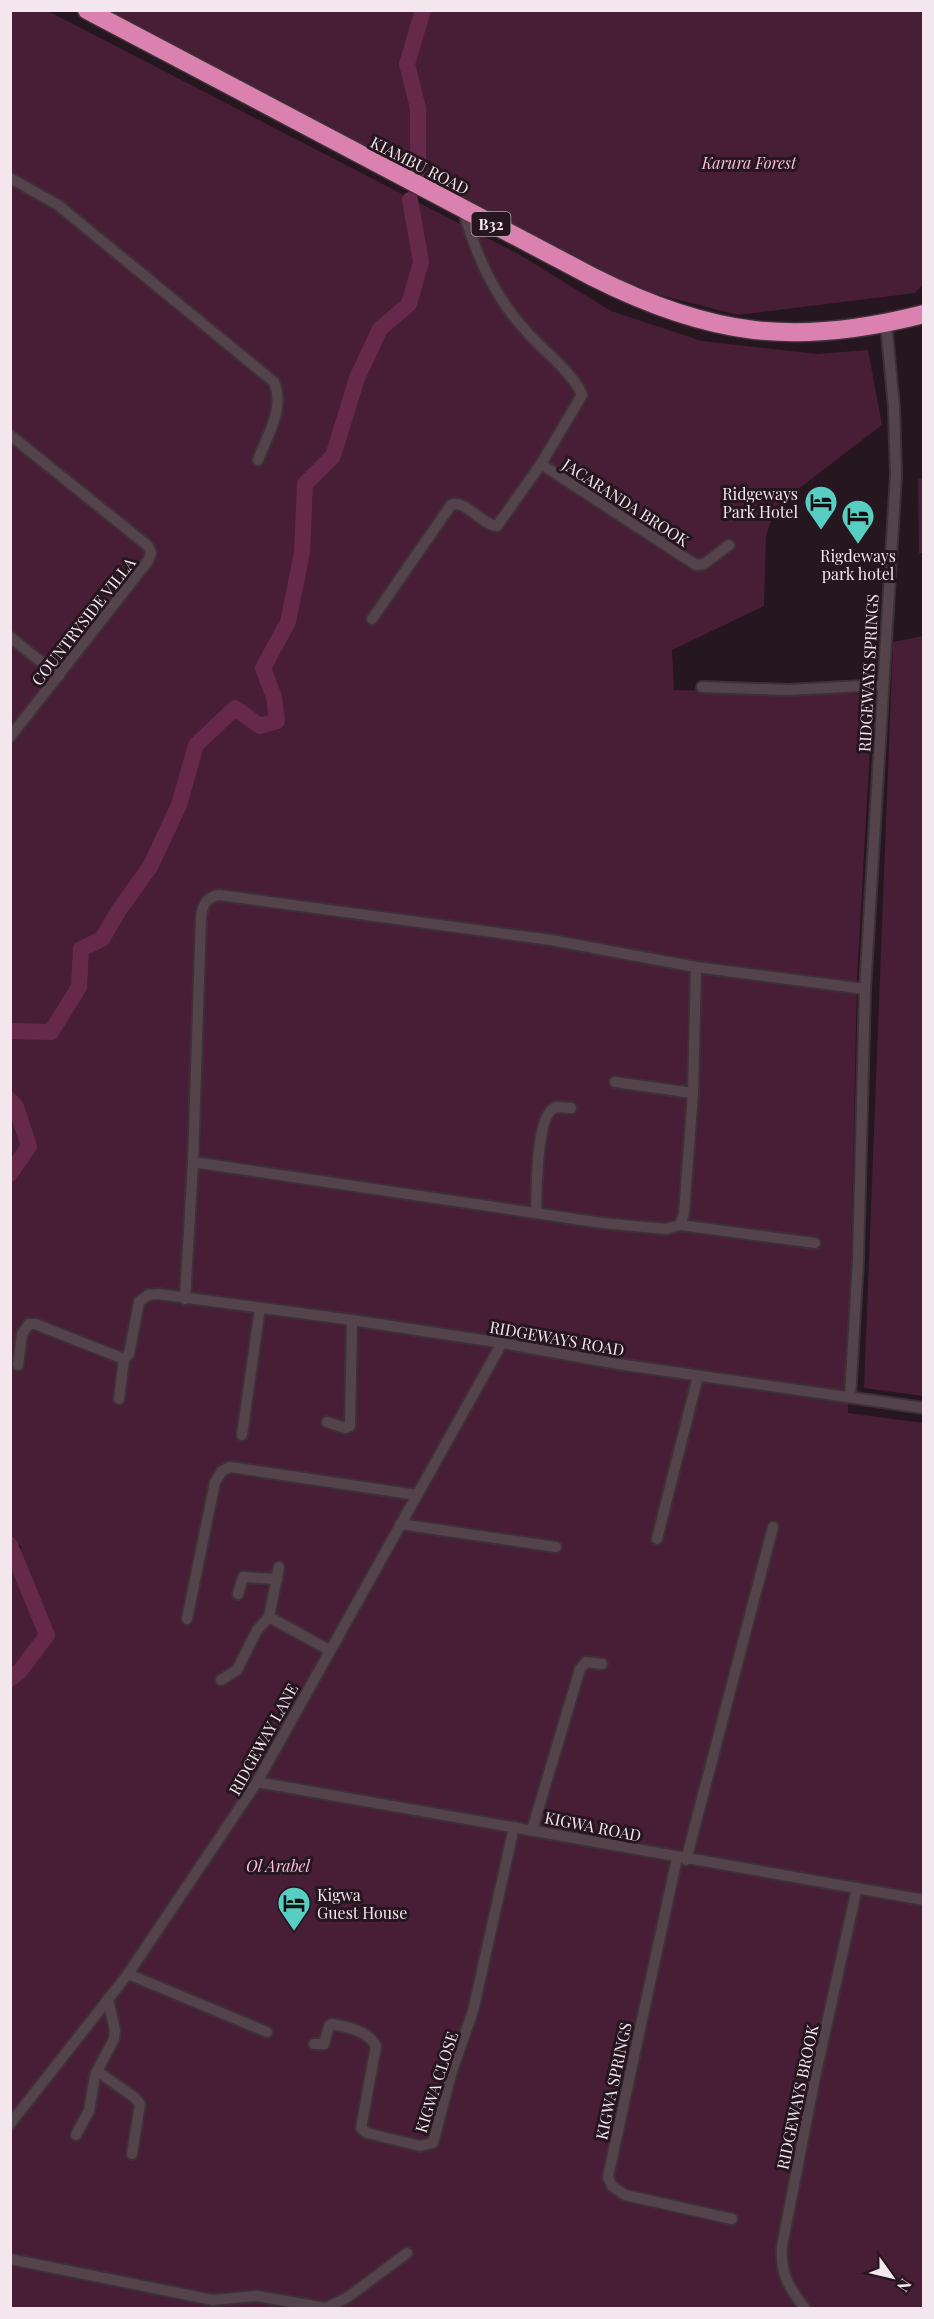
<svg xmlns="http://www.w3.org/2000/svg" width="934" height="2319" font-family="'Playfair Display',serif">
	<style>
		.green { fill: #481e36 }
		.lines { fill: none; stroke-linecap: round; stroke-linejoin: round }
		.river { stroke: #66284b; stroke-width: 16 }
		.street-casing { stroke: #3d3137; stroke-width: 14 }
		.highway-casing { stroke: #3d3137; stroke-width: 21 }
		.street { stroke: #55434c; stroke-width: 10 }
		.highway { stroke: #da81b0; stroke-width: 18 }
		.labels { text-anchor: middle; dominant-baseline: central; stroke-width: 6; stroke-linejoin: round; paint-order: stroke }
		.shield { fill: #26161f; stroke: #b6a8af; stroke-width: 1.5 }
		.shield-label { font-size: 15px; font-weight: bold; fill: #f3e7ed }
		.park-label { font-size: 16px; font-style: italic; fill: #fabedc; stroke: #26161f }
		.street-label { font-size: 16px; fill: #f3e7ed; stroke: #26161f }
		.poi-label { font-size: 16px; fill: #f3e7ed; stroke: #26161f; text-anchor: end }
	</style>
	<rect width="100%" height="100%" fill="#26161f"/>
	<g class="green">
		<polygon points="46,10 520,255 611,311 702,341 817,354 868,350 882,425 776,506 766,536 764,606 672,650 674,690 873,694 857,980 848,1413 923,1423 923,2308 11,2308 10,1574 22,1547 10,1538 10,1160 13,1157 10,1139 10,11"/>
		<polygon points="92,11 923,11 923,284 915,293 738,315 598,279"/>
		<polygon points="923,478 923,553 919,553 918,479"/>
		<polygon points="923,636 924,636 923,1396 864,1388 893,642"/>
	</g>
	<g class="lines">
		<g class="river">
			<polyline points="418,170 418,108 407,64 423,10"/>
			<polyline points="10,1031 51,1032 79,987 81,949 102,939 119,910 150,867 179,805 196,745 235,708 260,726 277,721 274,697 263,668 288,622 302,553 305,484 333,456 357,378 380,329 409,304 421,262 410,200"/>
			<polyline points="10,1100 16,1107 29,1146 10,1174"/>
			<polyline points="10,1545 47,1635 20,1671 10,1679"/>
		</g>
		<g class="street-casing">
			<g id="street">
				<path d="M 10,178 L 58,205 L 274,382 C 285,408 268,434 258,460"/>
				<path d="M 463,209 C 476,255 494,297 527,332 C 542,349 575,375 582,395 L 541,464 L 696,565 L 704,564 L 729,545"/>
				<polyline points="10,435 148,546 151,553 148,561 10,737"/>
				<path d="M 372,619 L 451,505 C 466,499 481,525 497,526 L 541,464"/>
				<polyline points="10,637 59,676"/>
				<polyline points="702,687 788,690 882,685"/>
				<polyline points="865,989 896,475 894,407 886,324"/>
				<polyline points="615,1082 693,1093"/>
				<polyline points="193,1162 602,1223 666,1229 680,1225 815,1243"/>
				<path d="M 536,1213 C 537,1192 535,1114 556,1107 L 571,1108"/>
				<polyline points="680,1225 684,1213 693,1093 696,967"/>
				<path d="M 185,1299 L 193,1162 L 201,918 C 202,906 206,897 219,895 L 551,940 L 696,967 L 865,989 L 858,1260 L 850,1397"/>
				<polyline points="18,1365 22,1334 29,1324 35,1324 124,1359 129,1354 139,1302 148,1295 158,1294 352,1320 502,1343 618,1364 924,1408"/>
				<polyline points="119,1399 124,1359"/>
				<polyline points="327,1422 345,1428 350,1426 352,1320"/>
				<polyline points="242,1435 260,1308"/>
				<polyline points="400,1524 556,1547"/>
				<polyline points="657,1539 698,1376"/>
				<polyline points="279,1567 269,1617 329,1650"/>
				<polyline points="238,1594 243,1577 277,1579"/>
				<polyline points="187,1619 215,1482 222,1471 230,1467 417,1495"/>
				<polyline points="221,1680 237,1670 257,1630 269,1617"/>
				<polyline points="257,1782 924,1900"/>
				<polyline points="532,1830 580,1669 586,1662 602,1664"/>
				<polyline points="677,1858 608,2177 612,2186 625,2195 732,2219"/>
				<polyline points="686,1860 773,1527"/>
				<polyline points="128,1974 267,2032"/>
				<path d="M 314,2044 L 324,2044 L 329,2026 L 332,2024 C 348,2027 368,2031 376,2046 L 361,2128 L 367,2133 L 420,2146 L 433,2143 L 452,2071 L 473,2011 L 514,1827"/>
				<polyline points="97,2071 134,2097 140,2104 132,2154"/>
				<polyline points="10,2124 128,1974 257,1782 502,1343"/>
				<polyline points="76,2135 89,2111 95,2075 114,2039 115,2030 108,1999"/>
				<polyline points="10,2259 213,2300 257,2296 326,2308 348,2297 407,2253"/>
				<path d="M 804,2307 C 788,2287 780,2272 782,2246 L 815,2077 L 857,1888"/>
			</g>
		</g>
		<g class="highway-casing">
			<path id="highway" d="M 87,10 L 593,277 C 710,336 796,347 924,314"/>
		</g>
		<use href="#street" class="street"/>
		<use href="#highway" class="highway"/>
	</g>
	<defs>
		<g id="hotel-pin" transform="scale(1.725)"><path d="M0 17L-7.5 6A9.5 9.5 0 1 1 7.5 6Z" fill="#57cec1" stroke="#26161f"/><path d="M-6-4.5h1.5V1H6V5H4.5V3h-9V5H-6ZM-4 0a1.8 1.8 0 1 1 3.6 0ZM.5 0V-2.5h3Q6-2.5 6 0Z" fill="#111"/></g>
	</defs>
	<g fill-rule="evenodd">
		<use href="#hotel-pin" x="821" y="502"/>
		<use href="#hotel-pin" x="858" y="516"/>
		<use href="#hotel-pin" x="294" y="1903"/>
	</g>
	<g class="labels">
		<rect class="shield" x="471.5" y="212" width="39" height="24" rx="4.5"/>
		<g class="shield-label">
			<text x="491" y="224">B32</text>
		</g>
		<g class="park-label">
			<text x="749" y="162">Karura Forest</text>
			<text x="278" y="1865">Ol Arabel</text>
		</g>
		<g class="street-label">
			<text transform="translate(420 165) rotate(27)">KIAMBU ROAD</text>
			<text transform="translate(626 502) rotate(33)">JACARANDA BROOK</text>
			<text transform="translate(83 621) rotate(-52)">COUNTRYSIDE VILLA</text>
			<text transform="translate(868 673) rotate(-87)">RIDGEWAYS SPRINGS</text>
			<text transform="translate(557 1338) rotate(10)">RIDGEWAYS ROAD</text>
			<text transform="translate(263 1739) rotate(-61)">RIDGEWAY LANE</text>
			<text transform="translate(593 1826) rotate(11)">KIGWA ROAD</text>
			<text transform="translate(613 2081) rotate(-78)">KIGWA SPRINGS</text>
			<text transform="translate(436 2082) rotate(-72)">KIGWA CLOSE</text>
			<text transform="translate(797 2097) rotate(-78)">RIDGEWAYS BROOK</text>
		</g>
		<g class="poi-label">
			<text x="798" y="493">Ridgeways<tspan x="798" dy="18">Park Hotel</tspan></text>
			<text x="858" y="555" text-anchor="middle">Rigdeways<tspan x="858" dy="18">park hotel</tspan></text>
			<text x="317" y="1894" text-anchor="start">Kigwa<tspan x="317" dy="18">Guest House</tspan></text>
		</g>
	</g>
	<rect width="934" height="2319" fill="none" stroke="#f3e7ed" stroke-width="24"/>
	<g transform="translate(892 2277) rotate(124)" stroke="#26161f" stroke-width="4.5" paint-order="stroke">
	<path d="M0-4.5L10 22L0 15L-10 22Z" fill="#f3e7ed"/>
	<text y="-9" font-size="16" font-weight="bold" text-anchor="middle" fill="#f3e7ed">N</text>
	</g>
</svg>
